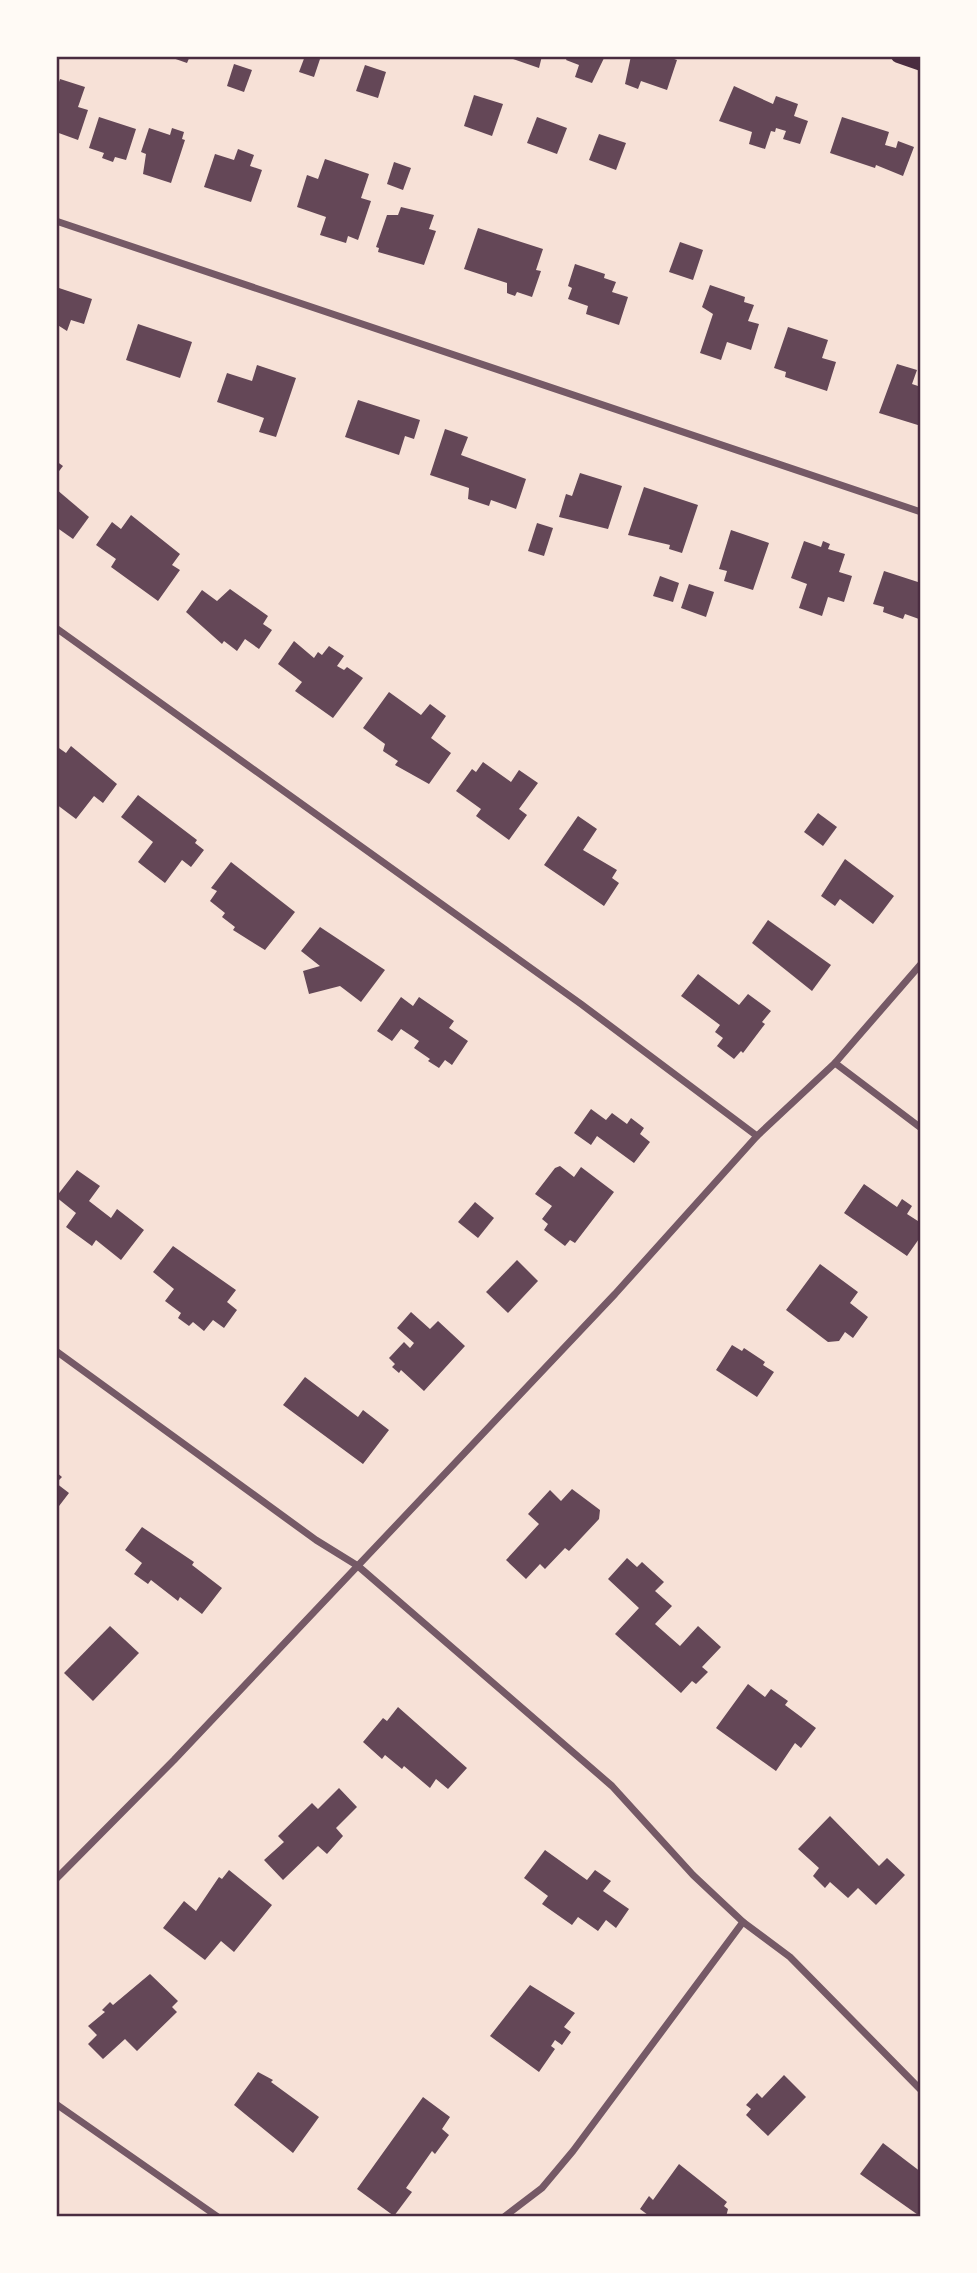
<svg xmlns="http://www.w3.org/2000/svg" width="977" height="2273" font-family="'Roboto Condensed',sans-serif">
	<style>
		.building { fill: #644757 }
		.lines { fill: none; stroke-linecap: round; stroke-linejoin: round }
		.minor { stroke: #755966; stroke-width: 7 }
		.secondary { stroke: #4a2c40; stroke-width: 14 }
		.neatline { fill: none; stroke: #4a2c40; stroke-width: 2.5 }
	</style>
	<rect width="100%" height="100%" fill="#f7e1d7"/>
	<g class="building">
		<polygon points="167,56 190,56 187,63"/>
		<polygon points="305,56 321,56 314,77 299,72"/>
		<polygon points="504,56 542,56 539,68"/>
		<polygon points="568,56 605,56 592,83 575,77 579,65 566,60"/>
		<polygon points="631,56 666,56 677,60 667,90 641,81 638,89 625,84"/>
		<polygon points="234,64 252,70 244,92 227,86"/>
		<polygon points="365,65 386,72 378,98 356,91"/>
		<polygon points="60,79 85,87 78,107 88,110 78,140 56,132 56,91"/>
		<polygon points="734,86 773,104 776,96 798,104 794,116 808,121 800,144 783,139 786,131 776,128 775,132 771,131 765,149 749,144 752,132 719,121"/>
		<polygon points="474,95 503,104 492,136 464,126"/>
		<polygon points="99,117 136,129 126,160 115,157 113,162 102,158 104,153 89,148"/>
		<polygon points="537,117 567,128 557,154 527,143"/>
		<polygon points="842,117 889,132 885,145 896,148 898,141 914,147 903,176 876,165 875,168 830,153"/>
		<polygon points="149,128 170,135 172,128 184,132 182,139 185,140 171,183 143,174 146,154 141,152"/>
		<polygon points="599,134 626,143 616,170 589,160"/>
		<polygon points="238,149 254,155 250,166 262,170 251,202 204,187 215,154 234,160"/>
		<polygon points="325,159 369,174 361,198 371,201 358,240 348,236 346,243 320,235 326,217 297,207 307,175 318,179"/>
		<polygon points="394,162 411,168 403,190 387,184"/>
		<polygon points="401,207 434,215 429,229 436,231 424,265 378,252 379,248 376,247 387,215 398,215"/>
		<polygon points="478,228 543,249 536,270 541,271 532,297 517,292 515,296 507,293 507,283 464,269"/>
		<polygon points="680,242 703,250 693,280 669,272"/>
		<polygon points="575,264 605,274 604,278 616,282 612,292 628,297 619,325 586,314 588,306 568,299 572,288 568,286"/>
		<polygon points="710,285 745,297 744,302 754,305 748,321 759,324 751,350 727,342 721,360 700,353 713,314 702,307"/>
		<polygon points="56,287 92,299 84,324 71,320 67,331 56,324"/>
		<polygon points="138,324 192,342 180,378 126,360"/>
		<polygon points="788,327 828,340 822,358 836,362 827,391 785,377 786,372 774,368"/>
		<polygon points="897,364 917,370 912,384 921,387 921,426 879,413"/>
		<polygon points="257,365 296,378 276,437 259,432 264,418 217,402 227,373 252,381"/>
		<polygon points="358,400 420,420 414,439 405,436 399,455 345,437"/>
		<polygon points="445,429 468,437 461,455 526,479 516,509 491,500 489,506 468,499 469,488 430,475"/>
		<polygon points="56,461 63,466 56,475"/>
		<polygon points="580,473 622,486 608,529 559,517 566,494 572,496"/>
		<polygon points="644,487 698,505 682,553 669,549 670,545 628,535"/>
		<polygon points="56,489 89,517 73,539 56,527"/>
		<polygon points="131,515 180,554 172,565 180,570 158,601 111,567 116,559 96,545 112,522 121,529"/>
		<polygon points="537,523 553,528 544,556 528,551"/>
		<polygon points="731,530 769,543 753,590 724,581 727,571 719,569"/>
		<polygon points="804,541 821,547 823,541 830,544 828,549 845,554 839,572 852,576 844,602 828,597 822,616 799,608 807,584 791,578"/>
		<polygon points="884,571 921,583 919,619 905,614 903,619 883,612 884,607 873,604"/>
		<polygon points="660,576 679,583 673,602 653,596"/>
		<polygon points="689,584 714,592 706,617 681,608"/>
		<polygon points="230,589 268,616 263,624 272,630 259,649 245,639 237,651 224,641 222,644 186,612 202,590 217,601"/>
		<polygon points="294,641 314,658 318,652 322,655 329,646 344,656 337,666 344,670 347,667 363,678 333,718 295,691 302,682 278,664"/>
		<polygon points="389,692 421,715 430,704 446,716 431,738 451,753 429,784 395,765 398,761 383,751 385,744 363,728"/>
		<polygon points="56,746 66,753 71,746 117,784 103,803 94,796 76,819 56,804"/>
		<polygon points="483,762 511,782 519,770 538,783 519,809 527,815 509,840 476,816 481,809 456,791 472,769 476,772"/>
		<polygon points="138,795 197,840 195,843 204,850 191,867 182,860 165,883 138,862 153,842 121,817"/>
		<polygon points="818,813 837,827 823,846 804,832"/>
		<polygon points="578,816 597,829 583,850 617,870 612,878 619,883 604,906 544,865"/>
		<polygon points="845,859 894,896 873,924 840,899 835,906 821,896"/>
		<polygon points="231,862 295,912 265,950 233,930 235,927 222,917 225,913 210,901 217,891 211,888"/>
		<polygon points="768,920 831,965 812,991 752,943"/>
		<polygon points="320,927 385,970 361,1002 340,986 309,994 303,971 320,966 301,951"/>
		<polygon points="698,974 739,1005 748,994 771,1011 762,1022 765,1024 743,1053 741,1051 734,1059 717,1046 723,1038 715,1032 720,1025 681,996"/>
		<polygon points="401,997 413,1006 419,997 454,1021 449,1028 468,1041 452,1065 445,1060 439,1068 428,1061 430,1059 414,1048 419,1041 401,1029 392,1041 377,1031"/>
		<polygon points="591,1109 606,1120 612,1113 627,1124 631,1118 644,1128 640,1134 650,1142 634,1163 597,1136 591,1145 574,1133"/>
		<polygon points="560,1166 574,1177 581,1167 614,1192 575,1243 570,1240 565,1246 544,1230 548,1224 542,1219 552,1206 535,1194 555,1168"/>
		<polygon points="77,1170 100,1186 89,1201 111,1218 117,1209 144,1230 121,1260 96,1240 92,1246 66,1227 76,1213 56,1197"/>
		<polygon points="864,1184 897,1207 902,1199 912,1206 907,1214 921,1223 921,1236 907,1256 844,1213"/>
		<polygon points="475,1202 494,1218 478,1238 458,1222"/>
		<polygon points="173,1246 236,1290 227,1302 237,1310 224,1328 213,1320 204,1331 193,1322 189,1326 178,1318 181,1313 165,1301 174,1289 153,1272"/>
		<polygon points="517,1260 538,1281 508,1313 486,1292"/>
		<polygon points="820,1264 858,1292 850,1303 868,1317 853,1338 845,1332 839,1341 828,1342 786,1310"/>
		<polygon points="411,1312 430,1329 438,1321 465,1346 424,1391 401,1370 399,1373 392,1367 395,1364 389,1358 404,1342 410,1348 414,1343 397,1328"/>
		<polygon points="732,1345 742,1351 744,1348 765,1362 763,1365 774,1372 757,1397 716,1370"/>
		<polygon points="305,1377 358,1417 363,1410 389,1430 363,1464 283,1405"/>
		<polygon points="56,1472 62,1477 56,1483 69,1493 56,1510"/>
		<polygon points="572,1489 600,1510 599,1519 569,1551 565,1548 545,1569 540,1564 526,1579 506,1560 539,1524 528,1514 550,1490 561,1501"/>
		<polygon points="142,1527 194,1562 192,1565 222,1588 202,1614 180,1597 178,1601 151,1580 148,1584 134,1574 142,1563 125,1550"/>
		<polygon points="627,1558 637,1567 642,1562 664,1582 655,1591 672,1606 655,1624 680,1646 698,1626 721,1647 702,1667 708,1672 696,1684 692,1681 681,1693 615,1634 639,1608 608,1579"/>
		<polygon points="110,1626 139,1653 93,1701 64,1673"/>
		<polygon points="748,1684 765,1697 771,1689 788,1701 785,1705 816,1728 801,1748 795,1743 776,1771 716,1728"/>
		<polygon points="398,1707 467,1768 448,1789 436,1779 430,1788 404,1766 402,1769 385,1755 382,1759 363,1742 383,1718 387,1721"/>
		<polygon points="339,1788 357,1807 336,1828 343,1836 327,1854 318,1846 283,1880 264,1860 284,1842 278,1836 312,1803 318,1809"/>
		<polygon points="830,1816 879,1866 887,1858 905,1875 876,1905 858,1888 848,1898 830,1882 825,1888 813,1876 819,1868 798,1849"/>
		<polygon points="545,1850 587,1880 595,1870 611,1881 603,1891 629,1909 616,1928 606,1920 598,1931 578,1917 572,1925 542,1904 548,1896 524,1878"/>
		<polygon points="229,1870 272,1905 234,1952 221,1941 205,1960 163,1928 184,1901 196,1911 219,1877 222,1879"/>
		<polygon points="150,1974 178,2001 172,2007 177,2012 137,2051 125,2039 103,2059 88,2044 97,2035 88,2026 105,2012 102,2010 110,2002 113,2005"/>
		<polygon points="530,1985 575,2013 564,2027 571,2032 562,2045 555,2040 551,2046 555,2049 539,2072 490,2036"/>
		<polygon points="258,2072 273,2080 271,2082 319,2117 293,2153 234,2105"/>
		<polygon points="784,2075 806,2097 768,2136 746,2115 751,2109 746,2105 757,2093 762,2098"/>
		<polygon points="423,2097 450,2117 442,2129 449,2135 435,2154 432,2151 406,2188 412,2192 394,2216 357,2189"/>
		<polygon points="883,2143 921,2172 921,2217 860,2174"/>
		<polygon points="679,2164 727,2202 724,2206 728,2209 726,2217 646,2217 648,2215 640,2209 649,2196 653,2200"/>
	</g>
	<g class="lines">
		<g class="minor">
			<polyline points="56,221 921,512"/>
			<polyline points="56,628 581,1004 757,1136"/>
			<polyline points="835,1063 921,1128"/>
			<polyline points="56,1351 316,1540 358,1566 612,1786 693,1875 743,1922 790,1957 921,2090"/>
			<polyline points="56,1879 174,1760 615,1294 757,1136 835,1063 921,964"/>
			<polyline points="56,2104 218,2217"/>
			<polyline points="504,2217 542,2188 573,2151 743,1922"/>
		</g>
		<polyline class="secondary" points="898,56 921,64"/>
	</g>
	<rect width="977" height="2273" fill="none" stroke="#fffaf5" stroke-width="116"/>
	<rect x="58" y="58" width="861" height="2157" class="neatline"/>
</svg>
